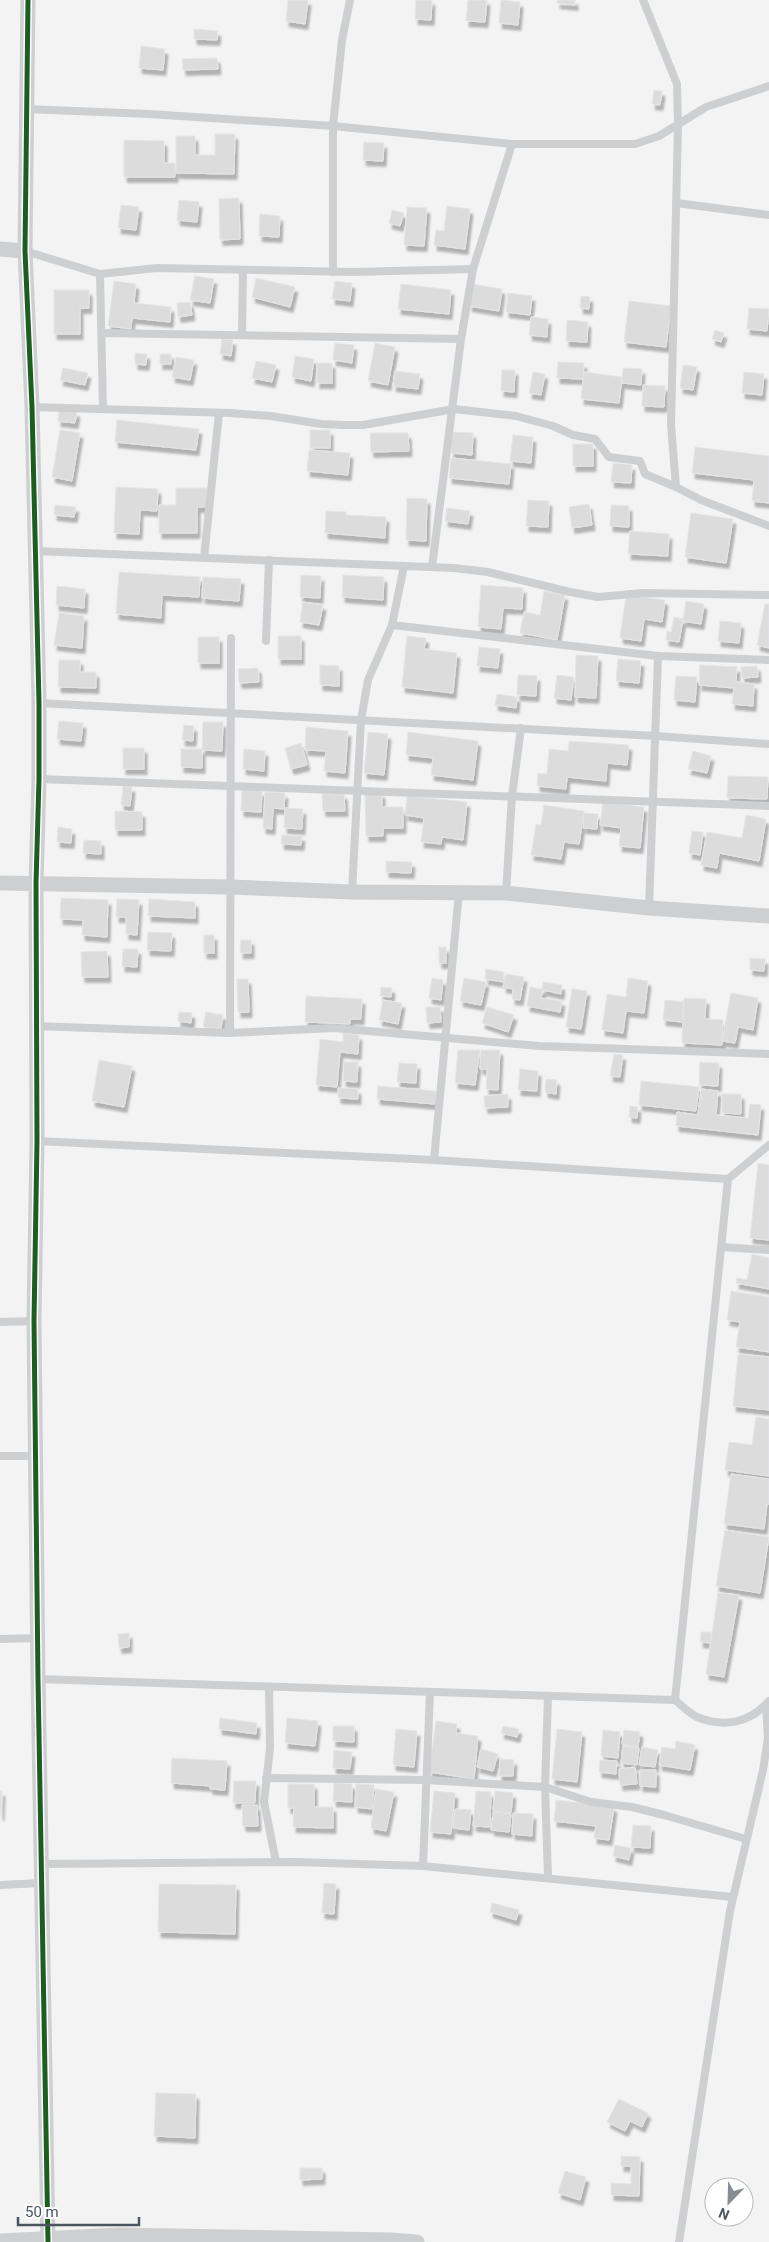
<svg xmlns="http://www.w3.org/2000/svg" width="769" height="2242" font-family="Roboto,sans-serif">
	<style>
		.building { fill: #dcdcdd; stroke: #e5e5e6; filter: url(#shadow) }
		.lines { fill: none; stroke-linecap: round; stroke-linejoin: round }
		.lane { stroke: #cdcfd1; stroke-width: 8 }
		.street { stroke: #cdcfd1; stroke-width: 15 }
		.cycleway-casing { stroke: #fff; stroke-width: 8 }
		.cycleway { stroke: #1b5e20; stroke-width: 5 }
	</style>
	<defs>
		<filter id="shadow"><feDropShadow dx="3" dy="5.5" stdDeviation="1" flood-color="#0004"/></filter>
	</defs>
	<rect width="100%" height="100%" fill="#f3f3f3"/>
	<g class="building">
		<polygon points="288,0 308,0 305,24 286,21"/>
		<polygon points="416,0 432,0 431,20 415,19"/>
		<polygon points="468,0 487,0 485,22 466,21"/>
		<polygon points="501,0 520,2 518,25 499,23"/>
		<polygon points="557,0 575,0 575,5 557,3"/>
		<polygon points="194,29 218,31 217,40 194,39"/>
		<polygon points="141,46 165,49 163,70 139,68"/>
		<polygon points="217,58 218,69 183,70 182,59"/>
		<polygon points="654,90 662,91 660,105 652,104"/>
		<polygon points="215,134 235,134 234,174 176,173 176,136 195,136 195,155 215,155"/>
		<polygon points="124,140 164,141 164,163 175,163 175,177 124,177"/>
		<polygon points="364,142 384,143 383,161 363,160"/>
		<polygon points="239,198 240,239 220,240 219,199"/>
		<polygon points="179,200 199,202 197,222 177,220"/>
		<polygon points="121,205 139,207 136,230 118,228"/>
		<polygon points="447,206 470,209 465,249 434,245 436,230 444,231"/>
		<polygon points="407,207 427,208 424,246 404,245"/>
		<polygon points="392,210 404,213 400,226 389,223"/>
		<polygon points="260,214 280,216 279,237 259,236"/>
		<polygon points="195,276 214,279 210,303 190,300"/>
		<polygon points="256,278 295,287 290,307 252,297"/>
		<polygon points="114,281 136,284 134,303 171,307 170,322 132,318 131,329 108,326"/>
		<polygon points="335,281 352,283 350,301 332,299"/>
		<polygon points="401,284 451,290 449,314 398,309"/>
		<polygon points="472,284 502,289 499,311 469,306"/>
		<polygon points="54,290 89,290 89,308 80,308 80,334 54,334"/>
		<polygon points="508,293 532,296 530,315 506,312"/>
		<polygon points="581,296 590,297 589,309 580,308"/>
		<polygon points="629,301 671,306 666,347 624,342"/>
		<polygon points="190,302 192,315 178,317 177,303"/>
		<polygon points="749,308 769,309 767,331 747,329"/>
		<polygon points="531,317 548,319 547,337 529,335"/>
		<polygon points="567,320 588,322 587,342 566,341"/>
		<polygon points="715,330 724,333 721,342 712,339"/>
		<polygon points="222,339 233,340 231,356 220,354"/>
		<polygon points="335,343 354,345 352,363 333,360"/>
		<polygon points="375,343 395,347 388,385 368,381"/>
		<polygon points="135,353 147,354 146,365 135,364"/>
		<rect x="160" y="354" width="11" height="10"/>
		<polygon points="295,356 314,359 311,381 292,377"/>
		<polygon points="176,357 194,360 190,380 172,377"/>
		<polygon points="256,361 276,365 272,382 252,378"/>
		<polygon points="558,362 584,363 583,379 557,378"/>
		<rect x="317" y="363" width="15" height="20"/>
		<polygon points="683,365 697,367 693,390 680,388"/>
		<polygon points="63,368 88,373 85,385 60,380"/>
		<polygon points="623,368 642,369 641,385 622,383"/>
		<polygon points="502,370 515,370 514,392 501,391"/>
		<polygon points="395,371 420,374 418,389 393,386"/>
		<polygon points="533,372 545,374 541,395 529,393"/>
		<polygon points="584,372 622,377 619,403 581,399"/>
		<polygon points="744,372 764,374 762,395 742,393"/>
		<polygon points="643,385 665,386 664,407 642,406"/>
		<polygon points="59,410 77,412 75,423 58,421"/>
		<polygon points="117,420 199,429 196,450 115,442"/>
		<polygon points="60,430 80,433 72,481 52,477"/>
		<rect x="310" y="430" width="20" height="18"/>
		<polygon points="452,432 473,433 472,455 451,453"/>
		<polygon points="370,433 408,433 409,451 371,452"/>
		<polygon points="513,435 533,437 531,463 510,461"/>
		<rect x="573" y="444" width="20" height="22"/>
		<polygon points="695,447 769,456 769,503 752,501 754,480 692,473"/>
		<polygon points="309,450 350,453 348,475 307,471"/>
		<polygon points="451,458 511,464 509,484 449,478"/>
		<polygon points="613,463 632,465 631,483 611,482"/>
		<polygon points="116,487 158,489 157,511 140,510 139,534 114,533"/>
		<polygon points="176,488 207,488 207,507 197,507 197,533 159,533 159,505 176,505"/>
		<polygon points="407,498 427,499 426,541 406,540"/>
		<polygon points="528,500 549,501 548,527 526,526"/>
		<polygon points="589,504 592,525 572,528 569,507"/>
		<polygon points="55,505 76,507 74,517 54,515"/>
		<polygon points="611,505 629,506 629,527 610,526"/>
		<polygon points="447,508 470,511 468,524 445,521"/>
		<polygon points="326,511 346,512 346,515 386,517 385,538 325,533"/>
		<polygon points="691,513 733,519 726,563 685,557"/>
		<polygon points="630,531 669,534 668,556 628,554"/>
		<polygon points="119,572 200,577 199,597 162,595 161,618 116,614"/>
		<polygon points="301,575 321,576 320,598 300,597"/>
		<polygon points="343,575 384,577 383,600 342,597"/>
		<polygon points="203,577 241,579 239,601 202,598"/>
		<polygon points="481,585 523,588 522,609 503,608 501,629 478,627"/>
		<polygon points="57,586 85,589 84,608 56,605"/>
		<polygon points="544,591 565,595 557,640 520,633 524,612 540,615"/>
		<polygon points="626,595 665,600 662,622 644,619 641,641 620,638"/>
		<polygon points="686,601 704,604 701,624 683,621"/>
		<polygon points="303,602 323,605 319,625 300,622"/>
		<polygon points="765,604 769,604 769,648 757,645"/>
		<polygon points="59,613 84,616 82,648 54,645"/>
		<polygon points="674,617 683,619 679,642 666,640 667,631 671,632"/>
		<polygon points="720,621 741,623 739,643 718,641"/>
		<rect x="278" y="636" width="23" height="23"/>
		<polygon points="407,636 426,638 424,649 457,653 453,693 402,687"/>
		<rect x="198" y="637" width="21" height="26"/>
		<polygon points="479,647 500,649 498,668 477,666"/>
		<polygon points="576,655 598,656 596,698 575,697"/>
		<polygon points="618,659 641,661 639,683 616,681"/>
		<polygon points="59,660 80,660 80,672 96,672 96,688 58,687"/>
		<polygon points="320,665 339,666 339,686 320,685"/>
		<polygon points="700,665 737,667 736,682 754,684 753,706 732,704 734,688 699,685"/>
		<polygon points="757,666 758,677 742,678 741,667"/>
		<polygon points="258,668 259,682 239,683 238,669"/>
		<polygon points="518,675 537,676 536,696 517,695"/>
		<polygon points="557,675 574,677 571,700 554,698"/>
		<polygon points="676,676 697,677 695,702 674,700"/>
		<polygon points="497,694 517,697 516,708 495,705"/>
		<polygon points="59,721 83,723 81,741 57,739"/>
		<polygon points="203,722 223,722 222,751 202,750"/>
		<polygon points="184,725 194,726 193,741 182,740"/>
		<polygon points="306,727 348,731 345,773 324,771 326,751 305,750"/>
		<polygon points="368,732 388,734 384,775 364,773"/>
		<polygon points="408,732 478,741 473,780 431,775 433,758 406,755"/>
		<polygon points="569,741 629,745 627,765 607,763 606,781 567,777 566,789 537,786 538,773 547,774 549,749 568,751"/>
		<polygon points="301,743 307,765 291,769 285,748"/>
		<rect x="123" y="748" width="21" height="21"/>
		<polygon points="181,749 202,749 202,768 181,767"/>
		<polygon points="244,749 265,751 264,771 243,769"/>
		<polygon points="693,751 711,756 707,773 688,769"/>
		<polygon points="728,776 768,777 767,799 727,798"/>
		<polygon points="123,786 132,787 130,806 121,805"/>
		<polygon points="242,790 262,791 261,812 241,811"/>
		<polygon points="265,792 285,793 284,809 273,808 272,829 263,828"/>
		<polygon points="365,793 382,793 382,807 403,807 403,828 383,828 383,836 366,836"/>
		<polygon points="322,794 344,794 345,811 323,811"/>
		<polygon points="407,796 467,802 463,840 442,837 441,844 421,842 424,818 405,815"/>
		<polygon points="603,802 644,807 640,848 619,846 621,828 600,825"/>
		<polygon points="544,805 584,811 579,844 564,842 561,859 531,855 536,824 541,825"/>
		<polygon points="285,808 303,809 302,829 284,828"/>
		<polygon points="115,811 142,812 142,830 115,830"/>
		<polygon points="584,813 598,814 597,829 583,828"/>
		<polygon points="746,815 766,819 759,861 719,853 717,868 701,865 707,832 742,838"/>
		<polygon points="58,827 72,829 71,843 57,842"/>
		<polygon points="692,831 703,832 700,855 689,853"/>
		<polygon points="282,835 302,836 301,845 281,844"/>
		<polygon points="84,840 101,841 101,854 83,853"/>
		<polygon points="386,861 412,862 411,873 386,872"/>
		<polygon points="61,898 108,900 107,937 82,935 83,920 60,919"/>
		<polygon points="117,899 139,900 137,935 126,934 126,917 116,917"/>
		<polygon points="149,899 195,902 195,918 148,916"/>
		<polygon points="148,932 172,933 171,951 147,950"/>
		<rect x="204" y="935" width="10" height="18"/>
		<polygon points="241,940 251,940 251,953 240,953"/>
		<rect x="439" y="947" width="7" height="16"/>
		<polygon points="123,949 138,949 137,967 122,966"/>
		<polygon points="107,951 108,977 82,977 81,952"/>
		<polygon points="750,958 765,959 764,971 750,970"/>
		<polygon points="486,969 504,972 503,982 485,979"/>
		<polygon points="506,974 524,977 520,1000 512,999 513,989 503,987"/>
		<polygon points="432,978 443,980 441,1000 429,998"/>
		<polygon points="464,978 486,982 481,1005 460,1001"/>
		<polygon points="628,978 648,981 644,1013 626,1011 623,1033 602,1030 607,994 626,997"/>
		<polygon points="237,979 248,979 249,1012 238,1012"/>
		<polygon points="543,982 562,985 561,994 543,990 541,998 562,1001 560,1012 527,1006 530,987 542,989"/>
		<polygon points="381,987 392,988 391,997 380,996"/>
		<polygon points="572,989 587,991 581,1029 566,1027"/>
		<polygon points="731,993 758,998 753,1030 738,1027 735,1043 722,1041"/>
		<polygon points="306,996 362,999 361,1019 350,1019 350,1024 305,1022"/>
		<polygon points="684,998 706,999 705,1019 723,1020 722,1045 682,1043"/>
		<polygon points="383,1000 402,1003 398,1024 379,1020"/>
		<polygon points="665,1000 684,1002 682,1022 663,1020"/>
		<polygon points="426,1007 440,1007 441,1022 427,1023"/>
		<polygon points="487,1007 514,1015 508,1032 482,1023"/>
		<polygon points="179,1012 192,1013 191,1023 178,1021"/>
		<polygon points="206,1012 223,1015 221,1029 203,1027"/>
		<polygon points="343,1033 359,1035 358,1054 340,1052 337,1087 316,1085 320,1039 343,1042"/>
		<polygon points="458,1050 480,1050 475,1085 455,1083"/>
		<polygon points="481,1050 500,1050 498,1090 486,1089 487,1069 480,1069"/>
		<polygon points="614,1054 623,1055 620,1077 610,1076"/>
		<polygon points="99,1060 132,1066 124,1107 92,1101"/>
		<polygon points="344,1062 358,1062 357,1082 343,1081"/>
		<polygon points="700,1062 719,1063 718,1086 699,1085"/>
		<polygon points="399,1063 417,1064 416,1083 397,1082"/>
		<polygon points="520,1069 538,1071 537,1091 518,1090"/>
		<polygon points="546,1079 557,1080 556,1094 545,1092"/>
		<polygon points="641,1081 699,1087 696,1111 639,1105"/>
		<polygon points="378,1086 436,1091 435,1104 377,1099"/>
		<polygon points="338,1088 358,1089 358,1099 338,1098"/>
		<polygon points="701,1089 718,1091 716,1115 748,1118 750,1104 761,1105 758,1135 676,1126 677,1112 698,1115"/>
		<polygon points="508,1094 508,1107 485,1108 484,1096"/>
		<polygon points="722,1094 741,1094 741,1114 722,1113"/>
		<polygon points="630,1106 638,1107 637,1118 629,1117"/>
		<polygon points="758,1163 769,1165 769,1240 750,1238"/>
		<polygon points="752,1254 769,1258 769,1289 736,1283 737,1278 747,1280"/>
		<polygon points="731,1291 769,1297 769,1352 736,1347 740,1322 727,1320"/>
		<polygon points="738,1354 769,1357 769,1410 733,1406"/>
		<polygon points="756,1417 769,1419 769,1476 725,1470 729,1442 752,1445"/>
		<polygon points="731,1474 769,1479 769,1504 767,1504 764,1529 724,1524"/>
		<polygon points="725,1530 769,1537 760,1593 716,1586"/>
		<polygon points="718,1593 739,1595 724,1677 706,1674"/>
		<polygon points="701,1632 711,1632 710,1643 700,1642"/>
		<polygon points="129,1633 129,1647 119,1648 118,1634"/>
		<polygon points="220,1718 257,1723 256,1734 219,1729"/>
		<polygon points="287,1718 318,1721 315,1746 285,1743"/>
		<polygon points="436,1721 457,1724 456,1733 478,1736 474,1779 429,1772"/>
		<polygon points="333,1726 354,1726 354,1742 333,1741"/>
		<polygon points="503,1726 519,1729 517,1737 501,1733"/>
		<polygon points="396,1729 417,1731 414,1767 393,1765"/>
		<polygon points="557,1729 582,1732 577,1782 552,1779"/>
		<polygon points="603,1730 620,1732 618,1758 601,1756"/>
		<polygon points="624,1730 640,1732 638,1747 622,1744"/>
		<polygon points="676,1741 695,1745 690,1770 659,1765 662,1747 675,1749"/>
		<polygon points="623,1746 639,1748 637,1765 621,1763"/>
		<polygon points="642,1747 658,1750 655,1767 639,1765"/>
		<polygon points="481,1749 498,1754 493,1771 477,1767"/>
		<polygon points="334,1750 352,1752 350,1769 333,1768"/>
		<polygon points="172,1758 227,1761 225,1790 210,1789 210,1786 171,1783"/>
		<polygon points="500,1759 514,1760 513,1776 499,1776"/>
		<polygon points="600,1760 617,1761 616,1774 599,1772"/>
		<polygon points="635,1767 637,1784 620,1785 619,1769"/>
		<polygon points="640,1770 656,1770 656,1787 640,1786"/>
		<polygon points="234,1781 256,1781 255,1803 233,1803"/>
		<polygon points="334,1783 352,1784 352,1802 333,1801"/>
		<polygon points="288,1784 314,1784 314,1807 333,1807 333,1828 293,1827 294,1808 288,1808"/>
		<polygon points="356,1784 374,1785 372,1809 355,1807"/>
		<polygon points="376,1789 394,1792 386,1831 371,1828"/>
		<polygon points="0,1791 2,1791 1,1815 0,1815"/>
		<polygon points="434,1791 455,1793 451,1834 430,1832"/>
		<polygon points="476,1791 491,1792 490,1827 473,1826"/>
		<polygon points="495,1791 513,1793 511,1813 493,1811"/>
		<polygon points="556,1800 614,1807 609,1840 594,1838 596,1826 554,1821"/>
		<polygon points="242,1805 257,1805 258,1826 243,1826"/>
		<polygon points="455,1809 471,1810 469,1830 453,1828"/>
		<polygon points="493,1812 511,1814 509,1832 491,1830"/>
		<polygon points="513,1813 533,1814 532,1836 512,1834"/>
		<polygon points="633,1825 651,1826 650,1848 631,1847"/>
		<polygon points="615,1845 631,1848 629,1860 613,1856"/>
		<polygon points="324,1883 336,1884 334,1914 322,1913"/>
		<polygon points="159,1884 236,1885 235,1934 158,1932"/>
		<polygon points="492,1903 519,1910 516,1920 490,1912"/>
		<polygon points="156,2093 196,2094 195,2138 154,2136"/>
		<polygon points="619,2099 648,2113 642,2127 630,2121 625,2131 607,2122"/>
		<polygon points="621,2156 640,2157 639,2196 611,2195 611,2183 631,2184 631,2166 621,2166"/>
		<polygon points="300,2168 322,2168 322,2179 300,2180"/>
		<polygon points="565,2171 586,2177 580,2200 558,2193"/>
	</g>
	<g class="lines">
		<g class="lane">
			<polyline points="643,0 677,84 678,125 671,425 676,487"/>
			<polyline points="26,109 149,114 333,126 512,144 635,144 659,136 706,107 769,86"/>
			<polyline points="676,203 769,215"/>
			<polyline points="25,251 100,274 157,268 352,272 473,269"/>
			<polyline points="333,272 333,126 342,40 350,0"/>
			<polyline points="100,274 103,409"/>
			<polyline points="103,333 461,339"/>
			<polyline points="242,334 243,270"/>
			<polyline points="32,407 230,413 271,416 321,424 343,425 363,425 454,409 516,416 553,426 573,435 595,439 609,457 640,461 645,474 676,487 701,500 769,526"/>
			<polyline points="35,551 454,568 488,572 570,592 598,597 643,593 769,595"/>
			<polyline points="204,558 219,413"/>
			<polyline points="432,567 461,339 473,269 512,144"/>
			<polyline points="392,625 658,656 769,660"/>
			<polyline points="266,641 269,560"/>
			<polyline points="39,703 656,736 769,744"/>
			<polyline points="39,779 769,806"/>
			<polyline points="352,892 361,720 368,680 392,625 404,566"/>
			<polyline points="506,893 512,796 521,728"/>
			<polyline points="649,908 658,656"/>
			<polyline points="35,1026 230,1033 334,1028 539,1046 769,1054"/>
			<polyline points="230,1033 231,638"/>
			<polyline points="37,1141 434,1160 728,1179 769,1145"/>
			<polyline points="434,1160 459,892"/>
			<polyline points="721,1247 769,1250"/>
			<polyline points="0,1322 34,1321"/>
			<polyline points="0,1456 36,1456"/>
			<polyline points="0,1639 38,1638"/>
			<path d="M 38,1679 L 675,1700 C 682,1706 690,1714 697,1717 C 724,1728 750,1723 769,1701"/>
			<polyline points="269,1687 270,1748 264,1802 276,1862"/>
			<polyline points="675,1700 728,1179"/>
			<polyline points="266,1778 426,1780 545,1787 591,1802 632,1807 664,1815 746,1839"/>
			<polyline points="40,1864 296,1862 423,1866 733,1897"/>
			<polyline points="423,1866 430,1692"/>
			<polyline points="548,1877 545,1787 548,1696"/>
			<polyline points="0,1885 41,1883"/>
			<polyline points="679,2242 730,1911 763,1770 768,1738 766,1705"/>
		</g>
		<g class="street">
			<polyline points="28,0 25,251 32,407 39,703 39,779 36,883 37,1141 34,1321 38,1679 48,2242"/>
			<polyline points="0,249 25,251"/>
			<polyline points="0,883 230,887 352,892 506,893 649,908 769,916"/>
			<polyline points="0,2241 119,2235 390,2240 417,2242"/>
		</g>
		<g class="cycleway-casing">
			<polyline id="cycleway" points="28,0 25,251 32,407 39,703 39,779 36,883 37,1141 34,1321 38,1679 48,2242"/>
		</g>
		<use href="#cycleway" class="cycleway"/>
	</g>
	<g transform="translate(729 2202) rotate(203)"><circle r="24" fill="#ffffff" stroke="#b7bbbf"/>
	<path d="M0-4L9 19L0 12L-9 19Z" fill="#868c93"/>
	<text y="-8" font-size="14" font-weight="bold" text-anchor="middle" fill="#4b545f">N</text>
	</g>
	<path d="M18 2217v8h121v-8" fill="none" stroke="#4b545f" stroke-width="2.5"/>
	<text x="25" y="2217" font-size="15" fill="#4b545f" stroke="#ffffff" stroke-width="4" paint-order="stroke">50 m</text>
</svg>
